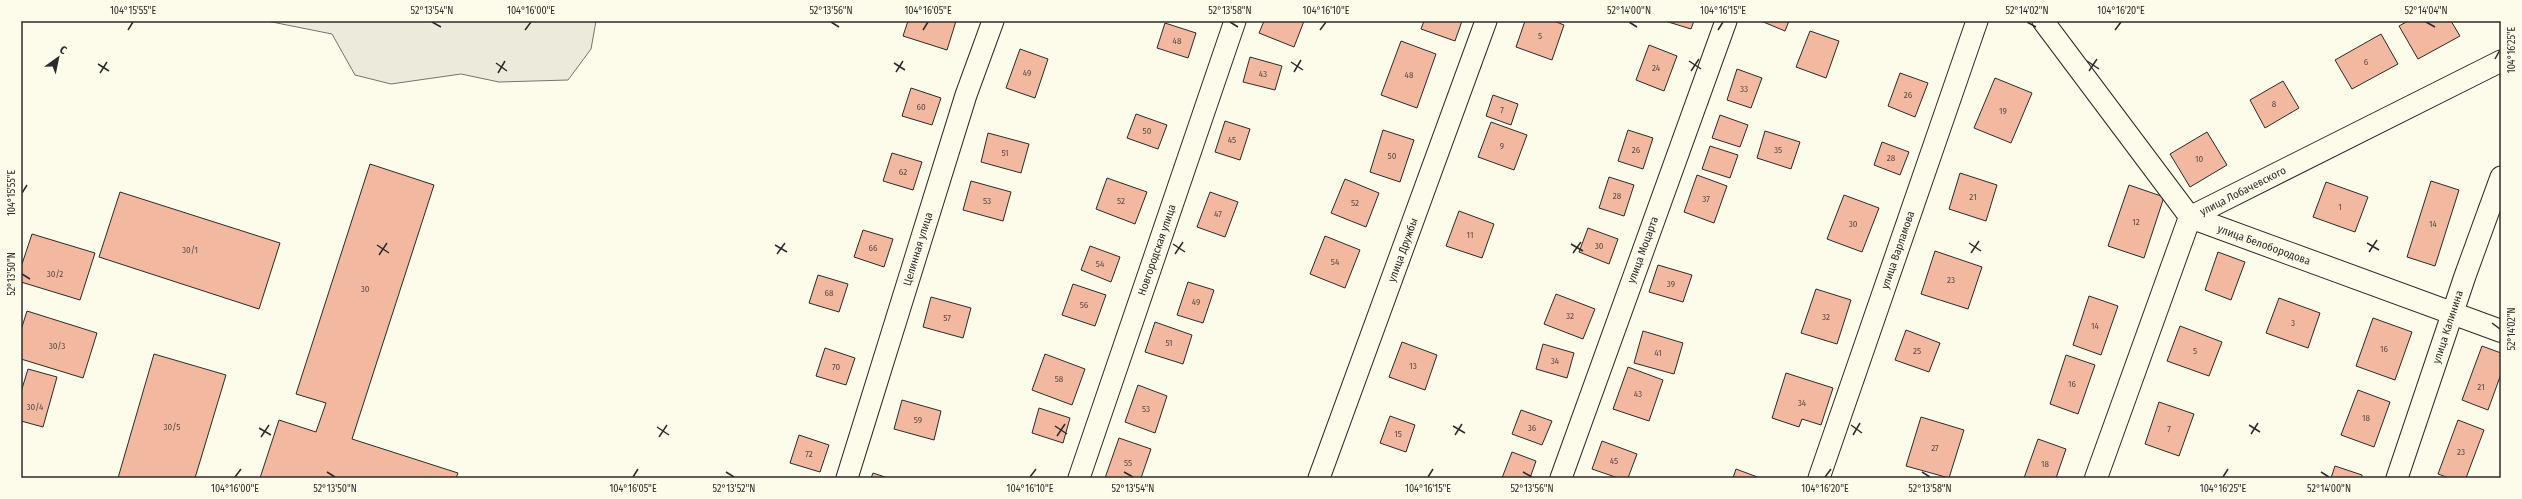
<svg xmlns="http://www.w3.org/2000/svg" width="2522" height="499" font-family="'Fira Sans Condensed',sans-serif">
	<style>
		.green { fill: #ecebdb; stroke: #74746e }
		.building { fill: #f2b8a0; stroke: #2b2b2b }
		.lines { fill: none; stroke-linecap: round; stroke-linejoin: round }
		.street-casing { stroke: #2b2b2b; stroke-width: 23 }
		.secondary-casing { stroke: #2b2b2b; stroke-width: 24 }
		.street { stroke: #fdfbea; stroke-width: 21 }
		.secondary { stroke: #fdfbea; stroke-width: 22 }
		.ticks { fill: none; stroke: #2b2b2b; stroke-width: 1.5 }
		.labels { text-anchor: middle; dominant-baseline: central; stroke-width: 3; stroke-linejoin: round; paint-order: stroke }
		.number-label { font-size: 9px; fill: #5d4e48 }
		.street-label { font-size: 11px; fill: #2b2b2b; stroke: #fdfbea }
		.neatline { fill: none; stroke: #2b2b2b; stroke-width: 1.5 }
		.ticks-label { font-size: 10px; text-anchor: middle; fill: #2b2b2b }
	</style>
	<rect width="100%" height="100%" fill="#fdfbea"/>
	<polygon class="green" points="267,21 596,21 591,49 568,80 499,82 461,74 391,84 355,75 332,34"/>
	<g class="building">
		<polygon points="908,21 956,21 947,50 903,36"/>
		<polygon points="1264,21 1304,21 1294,47 1259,33"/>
		<polygon points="1424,21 1462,21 1455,41 1421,29"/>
		<polygon points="1525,21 1554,21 1564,25 1552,60 1516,47"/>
		<polygon points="1665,21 1694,21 1691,29"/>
		<polygon points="1761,21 1789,21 1785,31"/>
		<polygon points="2408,21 2451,21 2460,36 2418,59 2399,26"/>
		<polygon points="1165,23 1196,33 1188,58 1157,48"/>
		<polygon points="1810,31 1839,41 1826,78 1796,67"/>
		<polygon points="2381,34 2398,64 2352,89 2335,60"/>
		<polygon points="1401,41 1436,54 1417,108 1381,95"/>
		<polygon points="1649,45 1677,56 1664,91 1636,80"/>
		<polygon points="1020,49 1048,59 1035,98 1006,88"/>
		<polygon points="1250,57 1282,66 1275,90 1243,82"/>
		<polygon points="1737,69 1762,78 1751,108 1727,100"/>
		<polygon points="1900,73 1928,83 1915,117 1888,106"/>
		<polygon points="1995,78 2032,93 2011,143 1974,128"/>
		<polygon points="2283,81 2299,108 2265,128 2250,100"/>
		<polygon points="911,88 941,98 932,125 902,116"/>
		<polygon points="1493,95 1518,104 1511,125 1486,116"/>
		<polygon points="1136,114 1167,125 1158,149 1127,138"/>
		<polygon points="1720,115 1748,125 1740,147 1712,138"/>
		<polygon points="1225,121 1250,129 1240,160 1215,152"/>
		<polygon points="1491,122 1527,135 1514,170 1478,157"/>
		<polygon points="1383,130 1414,140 1400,182 1370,172"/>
		<polygon points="1628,130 1653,138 1643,169 1618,161"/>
		<polygon points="1765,131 1800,142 1791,169 1757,158"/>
		<polygon points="2207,132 2227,165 2190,187 2170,154"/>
		<polygon points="988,133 1029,144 1021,173 981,162"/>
		<polygon points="1882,142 1909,152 1900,175 1874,165"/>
		<polygon points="1710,146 1738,155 1730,178 1702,169"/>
		<polygon points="892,153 922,162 913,190 883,181"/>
		<polygon points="370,164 434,185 352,439 458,473 456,478 260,478 279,420 316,432 326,403 296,394"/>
		<polygon points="1960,173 1997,185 1986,221 1949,209"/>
		<polygon points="1697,175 1727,186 1714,223 1684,212"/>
		<polygon points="1609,177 1634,185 1624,216 1599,208"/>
		<polygon points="1107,178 1147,192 1135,224 1096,209"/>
		<polygon points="1345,179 1379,193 1366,227 1331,213"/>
		<polygon points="971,181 1011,192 1003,221 963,210"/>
		<polygon points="2431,181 2459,190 2435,266 2407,257"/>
		<polygon points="2326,182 2368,197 2355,232 2313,217"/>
		<polygon points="2129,185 2164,197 2144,258 2108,246"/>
		<polygon points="120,192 280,243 259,309 99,257"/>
		<polygon points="1210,192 1238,202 1225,237 1197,227"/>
		<polygon points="1844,195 1879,208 1862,252 1827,239"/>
		<polygon points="1459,211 1494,224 1482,258 1446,246"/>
		<polygon points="1588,228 1618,239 1609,264 1579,252"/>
		<polygon points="863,230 893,239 884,267 854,257"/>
		<polygon points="32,234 95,253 80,300 21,282 21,267"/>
		<polygon points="1325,236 1360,250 1345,288 1310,274"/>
		<polygon points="1090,246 1120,257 1111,282 1081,270"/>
		<polygon points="1935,251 1982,267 1968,309 1921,294"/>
		<polygon points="2218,252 2245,262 2231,300 2205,290"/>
		<polygon points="1658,265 1692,275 1683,302 1649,292"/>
		<polygon points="818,275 848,284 839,312 809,303"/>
		<polygon points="1188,282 1214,290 1203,323 1177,315"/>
		<polygon points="1073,284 1106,295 1095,326 1062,315"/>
		<polygon points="1816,289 1851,300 1837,344 1801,333"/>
		<polygon points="1556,294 1595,309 1583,339 1544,324"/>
		<polygon points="2089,296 2118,306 2101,355 2073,345"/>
		<polygon points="931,297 971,308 963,338 923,327"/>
		<polygon points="2279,298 2320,313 2308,348 2266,333"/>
		<polygon points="27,311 97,333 83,378 21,359 21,330"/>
		<polygon points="2373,318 2412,332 2395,380 2356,366"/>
		<polygon points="1155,322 1192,335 1183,364 1145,352"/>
		<polygon points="2180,326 2222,342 2209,376 2167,361"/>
		<polygon points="1906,330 1940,343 1929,372 1895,360"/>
		<polygon points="1643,331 1683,343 1674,374 1634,363"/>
		<polygon points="1402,342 1437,355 1425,390 1389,377"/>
		<polygon points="1543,344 1574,353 1567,378 1536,369"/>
		<polygon points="2482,346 2501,353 2501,374 2488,410 2462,400"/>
		<polygon points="825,348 855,358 846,385 816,376"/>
		<polygon points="154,354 226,375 195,478 118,478"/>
		<polygon points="1045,354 1085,369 1072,405 1032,390"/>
		<polygon points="2066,355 2095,365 2078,414 2050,404"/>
		<polygon points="1628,367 1663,380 1649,421 1613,409"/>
		<polygon points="28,369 57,377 43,427 21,421 21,392"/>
		<polygon points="1786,373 1833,388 1821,425 1802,419 1799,427 1772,418"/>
		<polygon points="1138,385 1167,396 1155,433 1125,422"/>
		<polygon points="2358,390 2390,402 2374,447 2341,435"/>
		<polygon points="902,400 941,411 934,440 894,429"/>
		<polygon points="2159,402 2194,414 2179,456 2145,444"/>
		<polygon points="1039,408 1070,418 1063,443 1032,433"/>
		<polygon points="1521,410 1552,421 1542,445 1512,434"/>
		<polygon points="1390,416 1415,425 1406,452 1380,443"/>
		<polygon points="1921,417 1964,430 1949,478 1906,466"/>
		<polygon points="2458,420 2484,430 2466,478 2449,478 2438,474"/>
		<polygon points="799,435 829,445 820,472 790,463"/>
		<polygon points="1119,438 1151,449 1141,478 1105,478"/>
		<polygon points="2038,439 2066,449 2056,478 2024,478"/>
		<polygon points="1602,441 1637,454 1628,478 1618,478 1592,469"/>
		<polygon points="1512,452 1536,461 1530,478 1502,478"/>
		<polygon points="2335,466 2362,475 2362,478 2331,478"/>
		<polygon points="1736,469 1760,478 1733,478"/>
		<polygon points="873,473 888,478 871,478"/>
	</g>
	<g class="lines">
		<g class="street-casing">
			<g id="street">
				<polyline points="2043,21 2190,217 2501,61"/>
				<polyline points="847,478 966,95 993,21"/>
				<polyline points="1079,478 1235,21"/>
				<polyline points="1319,478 1486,21"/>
				<polyline points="1561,478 1726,21"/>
				<polyline points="1819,478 1977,21"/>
				<polyline points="2397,478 2465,276 2501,177"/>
			</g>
		</g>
		<g class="secondary-casing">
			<polyline id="secondary" points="2096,478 2190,217 2501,331"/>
		</g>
		<use href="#street" class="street"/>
		<use href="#secondary" class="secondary"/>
	</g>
	<path class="ticks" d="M 432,22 L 441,27M 831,22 L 839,27M 1230,22 L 1238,27M 1629,22 L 1637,27M 2027,22 L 2036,27M 2426,22 L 2435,27M 128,30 L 133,22M 525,30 L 531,22M 923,30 L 928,22M 1320,30 L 1326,22M 1718,30 L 1723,22M 2115,30 L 2121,22M 2495,59 L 2500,50M 1689,61 L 1701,69M 2087,61 L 2099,69M 1291,62 L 1303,70M 496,63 L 507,71M 894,63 L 905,70M 98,64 L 109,71M 1691,71 L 1699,59M 2089,71 L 2097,59M 896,72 L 903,61M 1294,72 L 1301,60M 100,73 L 107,62M 498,73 L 505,61M 22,193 L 27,185M 1969,243 L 1981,251M 2367,243 L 2379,250M 1173,244 L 1185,252M 1571,244 L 1583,251M 377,245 L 389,253M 775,245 L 787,252M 2369,252 L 2377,240M 1573,253 L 1581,242M 1971,253 L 1979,241M 777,254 L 785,243M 1175,254 L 1183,242M 379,255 L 387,243M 22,274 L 30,279M 2492,323 L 2500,329M 1851,425 L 1862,433M 2249,425 L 2260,432M 1055,426 L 1067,434M 1453,426 L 1465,433M 657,427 L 669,435M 259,428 L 271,435M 2251,434 L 2258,423M 1455,435 L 1462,424M 1853,435 L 1860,423M 1057,436 L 1065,424M 261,437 L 269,425M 659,437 L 667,425M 327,472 L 335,477M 726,472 L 734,477M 1124,472 L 1133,477M 1523,472 L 1532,477M 1922,472 L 1930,477M 2321,472 L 2329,477M 235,477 L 241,469M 633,477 L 638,469M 1030,477 L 1036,469M 1428,477 L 1433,469M 1825,477 L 1831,469M 2223,477 L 2228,469"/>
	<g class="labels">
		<g class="number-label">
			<text x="1540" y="36">5</text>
			<text x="1177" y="41">48</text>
			<text x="2366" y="62">6</text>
			<text x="1656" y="68">24</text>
			<text x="1027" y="73">49</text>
			<text x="1263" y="74">43</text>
			<text x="1409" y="75">48</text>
			<text x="1744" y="89">33</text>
			<text x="1908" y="95">26</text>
			<text x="2274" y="104">8</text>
			<text x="921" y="107">60</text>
			<text x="1502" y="110">7</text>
			<text x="2003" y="111">19</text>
			<text x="1147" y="131">50</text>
			<text x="1232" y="140">45</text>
			<text x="1502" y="146">9</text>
			<text x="1636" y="150">26</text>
			<text x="1778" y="150">35</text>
			<text x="1005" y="153">51</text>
			<text x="1392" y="156">50</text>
			<text x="1891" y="158">28</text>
			<text x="2199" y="159">10</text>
			<text x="903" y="172">62</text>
			<text x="1617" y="196">28</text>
			<text x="1973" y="197">21</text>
			<text x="1706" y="199">37</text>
			<text x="987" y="201">53</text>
			<text x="1121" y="201">52</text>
			<text x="1355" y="203">52</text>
			<text x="2340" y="207">1</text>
			<text x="1218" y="214">47</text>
			<text x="2136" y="222">12</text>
			<text x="1853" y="224">30</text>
			<text x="2433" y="224">14</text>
			<text x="1470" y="235">11</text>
			<text x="1599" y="246">30</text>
			<text x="873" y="248">66</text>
			<text x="190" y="250">30/1</text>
			<text x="1335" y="262">54</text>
			<text x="1100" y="264">54</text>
			<text x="55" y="274">30/2</text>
			<text x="1951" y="280">23</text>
			<text x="1671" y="284">39</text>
			<text x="365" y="289">30</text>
			<text x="829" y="293">68</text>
			<text x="1196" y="302">49</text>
			<text x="1084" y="305">56</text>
			<text x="1570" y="316">32</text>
			<text x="1826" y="317">32</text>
			<text x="947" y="318">57</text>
			<text x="2293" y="323">3</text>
			<text x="2095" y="326">14</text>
			<text x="1169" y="343">51</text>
			<text x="57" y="346">30/3</text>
			<text x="2384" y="349">16</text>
			<text x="1917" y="351">25</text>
			<text x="2195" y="351">5</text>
			<text x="1658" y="353">41</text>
			<text x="1555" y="361">34</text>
			<text x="1413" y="366">13</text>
			<text x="836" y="367">70</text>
			<text x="1059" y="379">58</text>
			<text x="2072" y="384">16</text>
			<text x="2481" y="387">21</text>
			<text x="1638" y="394">43</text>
			<text x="1802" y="403">34</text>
			<text x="35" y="407">30/4</text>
			<text x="1146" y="409">53</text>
			<text x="2366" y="418">18</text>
			<text x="918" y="420">59</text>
			<text x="172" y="427">30/5</text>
			<text x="1532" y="428">36</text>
			<text x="2169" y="429">7</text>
			<text x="1398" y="434">15</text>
			<text x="1935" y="448">27</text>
			<text x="2461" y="452">23</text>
			<text x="809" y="454">72</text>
			<text x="1614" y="461">45</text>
			<text x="1128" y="463">55</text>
			<text x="2045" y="464">18</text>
		</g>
		<g class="street-label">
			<text transform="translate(2243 191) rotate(-27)">улица Лобачевского</text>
			<text transform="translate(2264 245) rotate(20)">улица Белобородова</text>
			<text transform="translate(918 249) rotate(-73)">Целинная улица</text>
			<text transform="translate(1157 250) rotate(-71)">Новгородская улица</text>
			<text transform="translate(1403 250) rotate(-70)">улица Дружбы</text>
			<text transform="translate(1643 250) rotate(-70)">улица Моцарта</text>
			<text transform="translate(1898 250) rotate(-71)">улица Варламова</text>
			<text transform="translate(2448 327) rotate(-72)">улица Калинина</text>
		</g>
	</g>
	<rect width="2522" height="499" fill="none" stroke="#fdfbea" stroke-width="44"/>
	<g transform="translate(58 58) rotate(33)" stroke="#fdfbea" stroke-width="3" paint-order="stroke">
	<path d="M0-3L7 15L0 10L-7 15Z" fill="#2b2b2b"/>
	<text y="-6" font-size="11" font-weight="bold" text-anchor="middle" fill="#2b2b2b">С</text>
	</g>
	<rect x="22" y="22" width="2478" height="455" class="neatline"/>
	<g class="ticks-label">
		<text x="133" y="14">104°15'55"E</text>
		<text x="432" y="14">52°13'54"N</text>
		<text x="531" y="14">104°16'00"E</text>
		<text x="831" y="14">52°13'56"N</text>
		<text x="928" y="14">104°16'05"E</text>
		<text x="1230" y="14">52°13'58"N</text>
		<text x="1326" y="14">104°16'10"E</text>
		<text x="1629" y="14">52°14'00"N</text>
		<text x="1723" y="14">104°16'15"E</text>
		<text x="2027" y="14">52°14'02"N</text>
		<text x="2121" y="14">104°16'20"E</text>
		<text x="2426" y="14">52°14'04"N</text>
		<text transform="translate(2511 50) rotate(-90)" y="4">104°16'25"E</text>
		<text transform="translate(11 193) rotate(-90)" y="4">104°15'55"E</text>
		<text transform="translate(11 274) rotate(-90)" y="4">52°13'50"N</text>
		<text transform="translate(2511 329) rotate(-90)" y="4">52°14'02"N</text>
		<text x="235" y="492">104°16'00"E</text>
		<text x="335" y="492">52°13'50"N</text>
		<text x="633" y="492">104°16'05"E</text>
		<text x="734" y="492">52°13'52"N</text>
		<text x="1030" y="492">104°16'10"E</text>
		<text x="1133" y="492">52°13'54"N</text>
		<text x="1428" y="492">104°16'15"E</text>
		<text x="1532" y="492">52°13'56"N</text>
		<text x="1825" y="492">104°16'20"E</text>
		<text x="1930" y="492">52°13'58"N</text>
		<text x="2223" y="492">104°16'25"E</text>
		<text x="2329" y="492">52°14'00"N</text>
	</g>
</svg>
